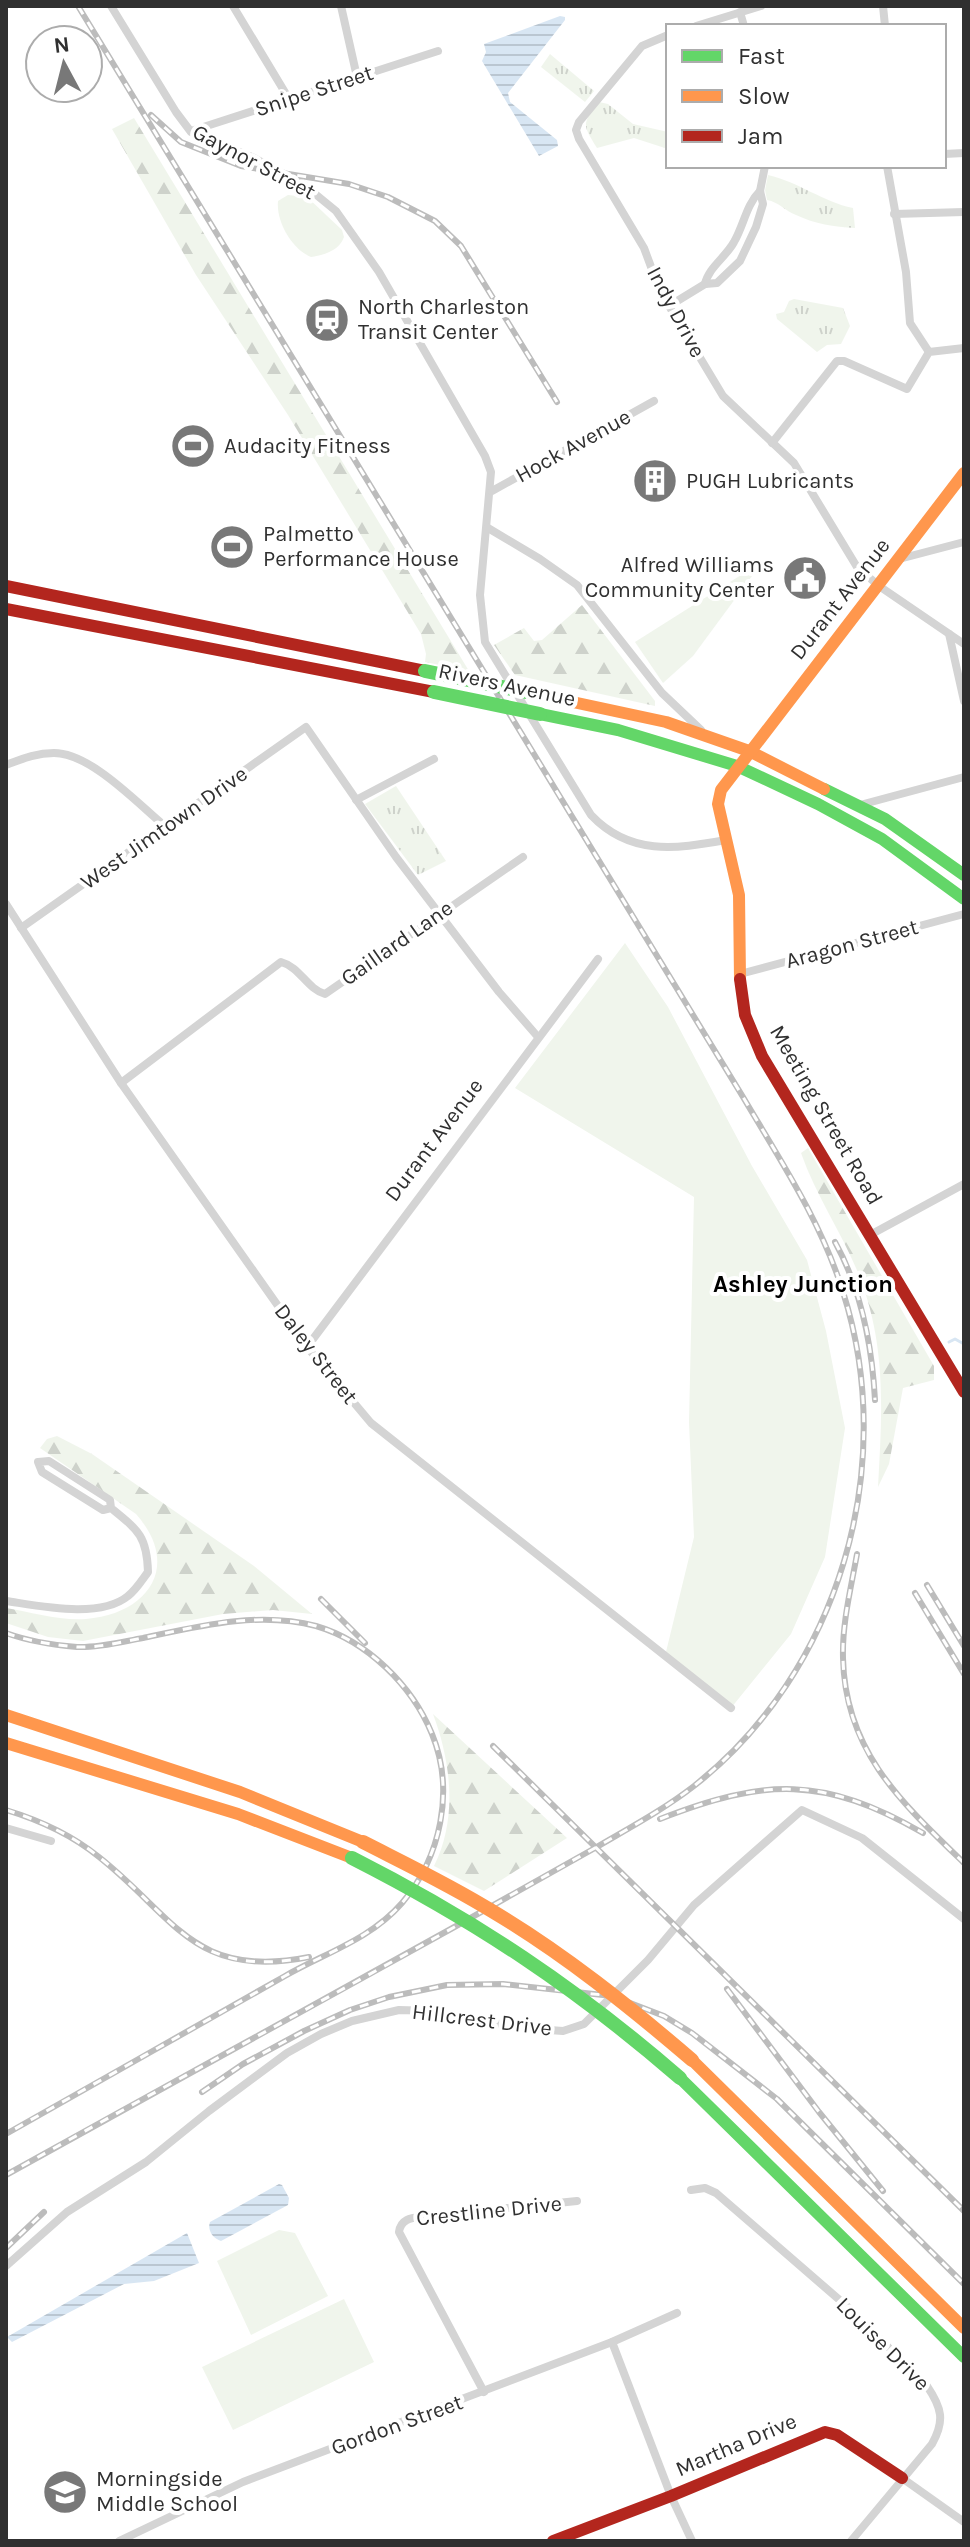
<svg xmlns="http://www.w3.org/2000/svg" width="970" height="2547" font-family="Karla,sans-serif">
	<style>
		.grass { fill: #f0f5ec }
		.forest { fill: url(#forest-firs) }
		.park { fill: url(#park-tufts) }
		.water { fill: url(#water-rules) }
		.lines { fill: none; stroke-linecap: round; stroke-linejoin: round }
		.stream { stroke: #d8e6f3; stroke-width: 3 }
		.street { stroke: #d4d4d4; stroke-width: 8 }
		.fast { stroke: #63d668; stroke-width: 12 }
		.slow { stroke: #ff974d; stroke-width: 12 }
		.jam { stroke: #b3261e; stroke-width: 12 }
		.rail-casing { stroke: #bcbcbc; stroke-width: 6 }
		.rail { stroke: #fff; stroke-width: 3; stroke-dasharray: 9; stroke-linecap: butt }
		.fast-bridge { stroke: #63d668; stroke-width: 14 }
		.slow-bridge { stroke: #ff974d; stroke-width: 14 }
		.labels { text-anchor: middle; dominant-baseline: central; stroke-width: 8; stroke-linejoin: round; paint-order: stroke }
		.street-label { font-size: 22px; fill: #303030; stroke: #fff }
		.poi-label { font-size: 22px; fill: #303030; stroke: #fff; text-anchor: start }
		.neighbourhood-label { font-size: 24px; font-weight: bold; fill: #000; stroke: #fff }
	</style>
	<defs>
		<pattern id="forest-firs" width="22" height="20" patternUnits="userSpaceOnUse" patternTransform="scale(2)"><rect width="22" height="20" fill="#f0f5ec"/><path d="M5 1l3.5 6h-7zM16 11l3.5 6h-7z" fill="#ced2cb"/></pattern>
		<pattern id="park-tufts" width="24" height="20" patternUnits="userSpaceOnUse" patternTransform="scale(2)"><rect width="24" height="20" fill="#f0f5ec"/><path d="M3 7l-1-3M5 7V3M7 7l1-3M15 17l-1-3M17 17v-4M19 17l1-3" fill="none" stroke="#ced2cb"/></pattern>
		<pattern id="water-rules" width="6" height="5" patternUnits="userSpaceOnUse" patternTransform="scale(2)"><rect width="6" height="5" fill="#d8e6f3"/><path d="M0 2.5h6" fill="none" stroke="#bac6d1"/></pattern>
	</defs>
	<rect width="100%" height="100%" fill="#fff"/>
	<g class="grass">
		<path d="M 288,195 L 307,197 L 342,230 L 344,237 C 339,251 324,255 311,257 C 292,249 276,222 278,201 Z"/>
		<polygon points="749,570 752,576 693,656 663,683 635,642"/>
		<polygon points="625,943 668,1007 752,1166 807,1260 826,1331 845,1428 825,1557 791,1634 731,1708 665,1656 694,1537 689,1422 694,1197 515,1088"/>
		<polygon points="279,2230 295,2233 328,2296 251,2335 217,2261"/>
		<polygon points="344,2299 374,2362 233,2430 202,2367"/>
	</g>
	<g class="forest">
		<polygon points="134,118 469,671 425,662 426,654 421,634 288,415 196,275 112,129"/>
		<polygon points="582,605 655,701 655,706 515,675 494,645 524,628 534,641 542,640"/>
		<path d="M 808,1148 L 934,1366 L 934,1380 L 903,1388 L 889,1464 L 878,1487 C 882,1413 887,1347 859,1275 C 842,1233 816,1196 801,1153 Z"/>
		<path d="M 57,1436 L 92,1454 L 254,1566 L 312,1614 L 273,1610 L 223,1614 L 83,1641 L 48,1637 L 6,1623 L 6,1608 C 31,1612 60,1621 86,1619 C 148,1614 182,1566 136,1514 L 40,1448 L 47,1439 Z"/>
		<path d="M 433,1714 L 567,1838 L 484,1891 L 434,1866 C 458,1818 451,1762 433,1714 Z"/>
	</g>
	<g class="park">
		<polygon points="550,54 594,91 585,102 541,67"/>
		<path d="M 599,102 L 608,104 L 633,124 L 668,132 L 668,149 L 634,138 L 597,148 C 583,125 581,124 599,102 Z"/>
		<path d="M 768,175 C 799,182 823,202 853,208 L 855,228 C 834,227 815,224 796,215 C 785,211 779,202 767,200 L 765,190 Z"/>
		<polygon points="794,299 843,308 850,326 841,344 827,345 817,352 777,319 776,314 784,312 789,301"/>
		<polygon points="396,786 446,861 418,875 365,804"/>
	</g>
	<g class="water">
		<polygon points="560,16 565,17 565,20 508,93 510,102 557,140 558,146 539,156 482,61 486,52 484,44"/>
		<path d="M 279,2184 L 282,2185 L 289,2198 L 288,2205 L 221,2241 C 213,2239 207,2230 210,2222 Z"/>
		<polygon points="187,2233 199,2263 154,2281 124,2284 12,2342 7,2337"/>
	</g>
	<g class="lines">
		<polyline class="stream" points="949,1342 955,1339 964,1344"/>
		<g class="street">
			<path d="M 111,6 L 176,112 L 191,132 L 254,158 L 303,184 L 336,211 L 379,272 L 485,456 L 491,472 L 480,595 L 485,642 L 591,815 C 630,856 675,849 726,840"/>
			<polyline points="233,6 289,99"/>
			<polyline points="341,6 357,77"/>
			<polyline points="883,6 885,26"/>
			<polyline points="740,12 744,26"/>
			<polyline points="696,26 761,6"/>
			<polyline points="668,35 642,46 579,122 576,130 579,139 644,248 660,291 723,396 794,463 857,567 879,586 964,644"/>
			<polyline points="191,131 438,51"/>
			<polyline points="944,154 964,153"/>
			<polyline points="887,166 906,272 910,323 929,352"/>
			<polyline points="894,214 964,212"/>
			<path d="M 705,284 C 708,268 726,257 734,242 C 744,225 746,205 760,191"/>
			<polyline points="669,306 705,284 717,283 740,261 756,227 763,204 760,191 765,166"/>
			<polyline points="772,443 837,361 844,361 907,389 929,352 964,348"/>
			<polyline points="492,491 654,401"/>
			<polyline points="488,528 540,559 577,585 662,693 701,730"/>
			<polyline points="903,558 964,542"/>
			<polyline points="949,634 964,701"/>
			<path d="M 6,765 C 22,759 36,753 54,753 C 91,753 138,804 166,827"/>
			<polyline points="356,800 434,759"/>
			<polyline points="860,805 964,777"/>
			<polyline points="6,904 121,1083 307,1347 371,1423 731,1708"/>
			<polyline points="21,928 306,727 396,857 499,992 538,1037"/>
			<polyline points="740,974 964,914"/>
			<path d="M 121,1083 L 281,962 C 300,967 307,989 325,994 L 523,857"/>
			<polyline points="870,1235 964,1184"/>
			<polyline points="307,1347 598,959"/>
			<path d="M 6,1601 C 40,1606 100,1619 128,1596 C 136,1590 142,1580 148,1572 C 147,1536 138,1530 111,1508 L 110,1500 L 49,1461 L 38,1462 L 42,1472 L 103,1510 L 111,1508"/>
			<polyline points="6,1828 51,1841"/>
			<path d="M 691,2190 L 705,2188 L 716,2193 L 850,2309 L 927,2386 C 942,2408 945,2421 932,2444 L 851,2541"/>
			<polyline points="6,2266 67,2212 146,2162 209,2111 287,2053 321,2034 352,2021 399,2010 433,2011 522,2028 563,2031 584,2024 648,1960 694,1905 802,1810 862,1838 964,1919"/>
			<polyline points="612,2342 671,2496 692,2541"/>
			<path d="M 484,2392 L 399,2232 C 401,2217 414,2218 427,2216 L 577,2201"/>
			<polyline points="902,2478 964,2522"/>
			<polyline points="119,2541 243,2482 612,2342 677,2313"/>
		</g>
		<g class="fast">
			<polyline points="540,714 618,730 737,766 818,804 882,839 964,899"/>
			<polyline points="824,789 885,819 964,875"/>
			<polyline points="680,2078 964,2357"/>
		</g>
		<g class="slow">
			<polyline points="526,692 666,722 749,751 824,789"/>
			<polyline points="740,979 739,895 718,804 721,790 964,473"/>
			<polyline points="6,1715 240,1792 363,1842"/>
			<polyline points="6,1743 238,1814 352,1858"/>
			<polyline points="692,2060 964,2328"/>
		</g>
		<g class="jam">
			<polyline points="6,586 425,671"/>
			<polyline points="6,609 434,692"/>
			<polyline points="740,979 745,1015 762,1056 964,1392"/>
			<polyline points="553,2541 671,2496 825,2432 837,2435 902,2478"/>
		</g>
		<g class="rail-casing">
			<g id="rail">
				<polyline points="151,115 181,142 241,166 349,184 388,197 435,221 461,246 557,402"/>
				<path d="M 835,1242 C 862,1291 872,1345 875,1400"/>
				<path d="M 857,1554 C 851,1588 842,1623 843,1658 C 845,1751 901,1802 964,1863"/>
				<polyline points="927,1585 964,1646"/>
				<polyline points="915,1593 964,1674"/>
				<polyline points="321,1599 365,1643"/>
				<path d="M 6,1633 C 28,1641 53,1645 77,1647 C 98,1648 121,1642 143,1638 C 199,1626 259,1611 316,1626 C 367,1641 412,1685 432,1734 C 455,1790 441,1857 402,1903 C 371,1939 325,1953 285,1976 C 192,2029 99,2081 6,2134"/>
				<polyline points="493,1746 964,2211"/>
				<path d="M 6,1810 C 39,1820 72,1835 99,1857 C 175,1917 194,1980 309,1957"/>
				<path d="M 660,1819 C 765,1778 824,1776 923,1833"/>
				<polyline points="727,1989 819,2112 883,2191"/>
				<polyline points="202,2092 243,2064 304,2031 350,2010 389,1997 447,1985 503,1984 612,1996 664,2016 692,2033 777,2099 964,2284"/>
				<path d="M 6,2175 C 156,2091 308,2009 458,1925 C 504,1899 549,1874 595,1848 C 629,1828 663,1810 694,1786 C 839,1672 899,1467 843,1292 C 821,1221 780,1160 743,1097 L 78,6"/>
				<polyline points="6,2248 44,2212"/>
			</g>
		</g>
		<use href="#rail" class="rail"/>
		<g class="fast-bridge">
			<polyline points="425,671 526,692"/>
			<polyline points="434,692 540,714"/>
			<path d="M 352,1858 C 476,1921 575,1987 680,2078"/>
		</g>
		<path class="slow-bridge" d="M 363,1842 C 406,1864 450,1885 492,1911 C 564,1954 629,2006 692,2060"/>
	</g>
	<defs>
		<g id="station-disc" transform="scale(2.3)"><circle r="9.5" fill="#787878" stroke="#fff"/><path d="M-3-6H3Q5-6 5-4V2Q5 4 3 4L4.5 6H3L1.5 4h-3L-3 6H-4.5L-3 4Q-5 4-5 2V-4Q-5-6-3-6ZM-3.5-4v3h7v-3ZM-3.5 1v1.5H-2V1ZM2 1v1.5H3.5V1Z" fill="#fff"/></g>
		<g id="stadium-disc" transform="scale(2.3)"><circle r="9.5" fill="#787878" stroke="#fff"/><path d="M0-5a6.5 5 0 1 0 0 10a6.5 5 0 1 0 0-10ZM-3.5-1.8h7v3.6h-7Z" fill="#fff"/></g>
		<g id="building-disc" transform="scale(2.3)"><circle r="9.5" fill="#787878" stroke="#fff"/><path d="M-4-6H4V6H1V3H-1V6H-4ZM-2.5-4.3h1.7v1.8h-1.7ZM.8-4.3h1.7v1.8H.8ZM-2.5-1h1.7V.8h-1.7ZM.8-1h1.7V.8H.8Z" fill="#fff"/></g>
		<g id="civic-disc" transform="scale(2.3)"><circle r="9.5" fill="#787878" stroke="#fff"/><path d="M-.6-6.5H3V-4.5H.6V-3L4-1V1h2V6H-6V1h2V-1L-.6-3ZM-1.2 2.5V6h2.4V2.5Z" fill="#fff"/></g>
		<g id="school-disc" transform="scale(2.3)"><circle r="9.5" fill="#787878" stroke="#fff"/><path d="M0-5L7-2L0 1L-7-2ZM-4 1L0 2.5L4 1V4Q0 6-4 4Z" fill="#fff"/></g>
	</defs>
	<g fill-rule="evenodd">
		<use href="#station-disc" x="327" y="320"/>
		<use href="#stadium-disc" x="193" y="446"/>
		<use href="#building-disc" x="655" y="481"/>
		<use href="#stadium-disc" x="232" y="547"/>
		<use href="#civic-disc" x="805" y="578"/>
		<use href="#school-disc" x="65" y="2492"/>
	</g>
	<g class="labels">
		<g class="street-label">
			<text transform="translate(314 91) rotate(-18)">Snipe Street</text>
			<text transform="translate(254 162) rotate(28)">Gaynor Street</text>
			<text transform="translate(676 312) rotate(62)">Indy Drive</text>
			<text transform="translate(573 446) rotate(-29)">Hock Avenue</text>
			<text transform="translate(840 599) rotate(-52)">Durant Avenue</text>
			<text transform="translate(507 685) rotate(12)">Rivers Avenue</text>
			<text transform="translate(164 828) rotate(-35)">West Jimtown Drive</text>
			<text transform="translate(397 943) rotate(-35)">Gaillard Lane</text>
			<text transform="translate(852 944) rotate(-15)">Aragon Street</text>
			<text transform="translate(826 1115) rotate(60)">Meeting Street Road</text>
			<text transform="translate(434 1140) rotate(-53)">Durant Avenue</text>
			<text transform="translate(316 1354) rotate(52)">Daley Street</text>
			<text transform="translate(482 2020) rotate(7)">Hillcrest Drive</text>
			<text transform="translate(489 2211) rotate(-6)">Crestline Drive</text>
			<text transform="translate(883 2344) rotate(45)">Louise Drive</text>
			<text transform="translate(397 2425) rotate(-20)">Gordon Street</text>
			<text transform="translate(736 2445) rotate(-23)">Martha Drive</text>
		</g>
		<g class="poi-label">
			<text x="358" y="307">North Charleston<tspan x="358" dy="25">Transit Center</tspan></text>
			<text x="224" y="446">Audacity Fitness</text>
			<text x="686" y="481">PUGH Lubricants</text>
			<text x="263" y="534">Palmetto<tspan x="263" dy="25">Performance House</tspan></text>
			<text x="774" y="565" text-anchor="end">Alfred Williams<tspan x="774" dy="25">Community Center</tspan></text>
			<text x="96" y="2479">Morningside<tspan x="96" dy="25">Middle School</tspan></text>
		</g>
		<g class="neighbourhood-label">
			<text x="803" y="1284">Ashley Junction</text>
		</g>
	</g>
	<rect width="970" height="2547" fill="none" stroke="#303030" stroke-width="16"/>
	<rect x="666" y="24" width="280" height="144" fill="#ffffff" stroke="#acacac" stroke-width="2"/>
	<rect x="682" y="50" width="40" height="12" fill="#63d668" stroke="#acacac" stroke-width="2"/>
	<text x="738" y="64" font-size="24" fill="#303030">Fast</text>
	<rect x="682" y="90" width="40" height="12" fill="#ff974d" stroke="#acacac" stroke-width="2"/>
	<text x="738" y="104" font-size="24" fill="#303030">Slow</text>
	<rect x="682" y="130" width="40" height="12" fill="#b3261e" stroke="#acacac" stroke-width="2"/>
	<text x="738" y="144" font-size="24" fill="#303030">Jam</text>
	<g transform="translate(64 64) rotate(353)"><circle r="38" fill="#ffffff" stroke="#acacac" stroke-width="2"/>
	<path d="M0-6L14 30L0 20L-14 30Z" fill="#787878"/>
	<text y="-12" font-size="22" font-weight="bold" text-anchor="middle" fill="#303030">N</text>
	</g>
</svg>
